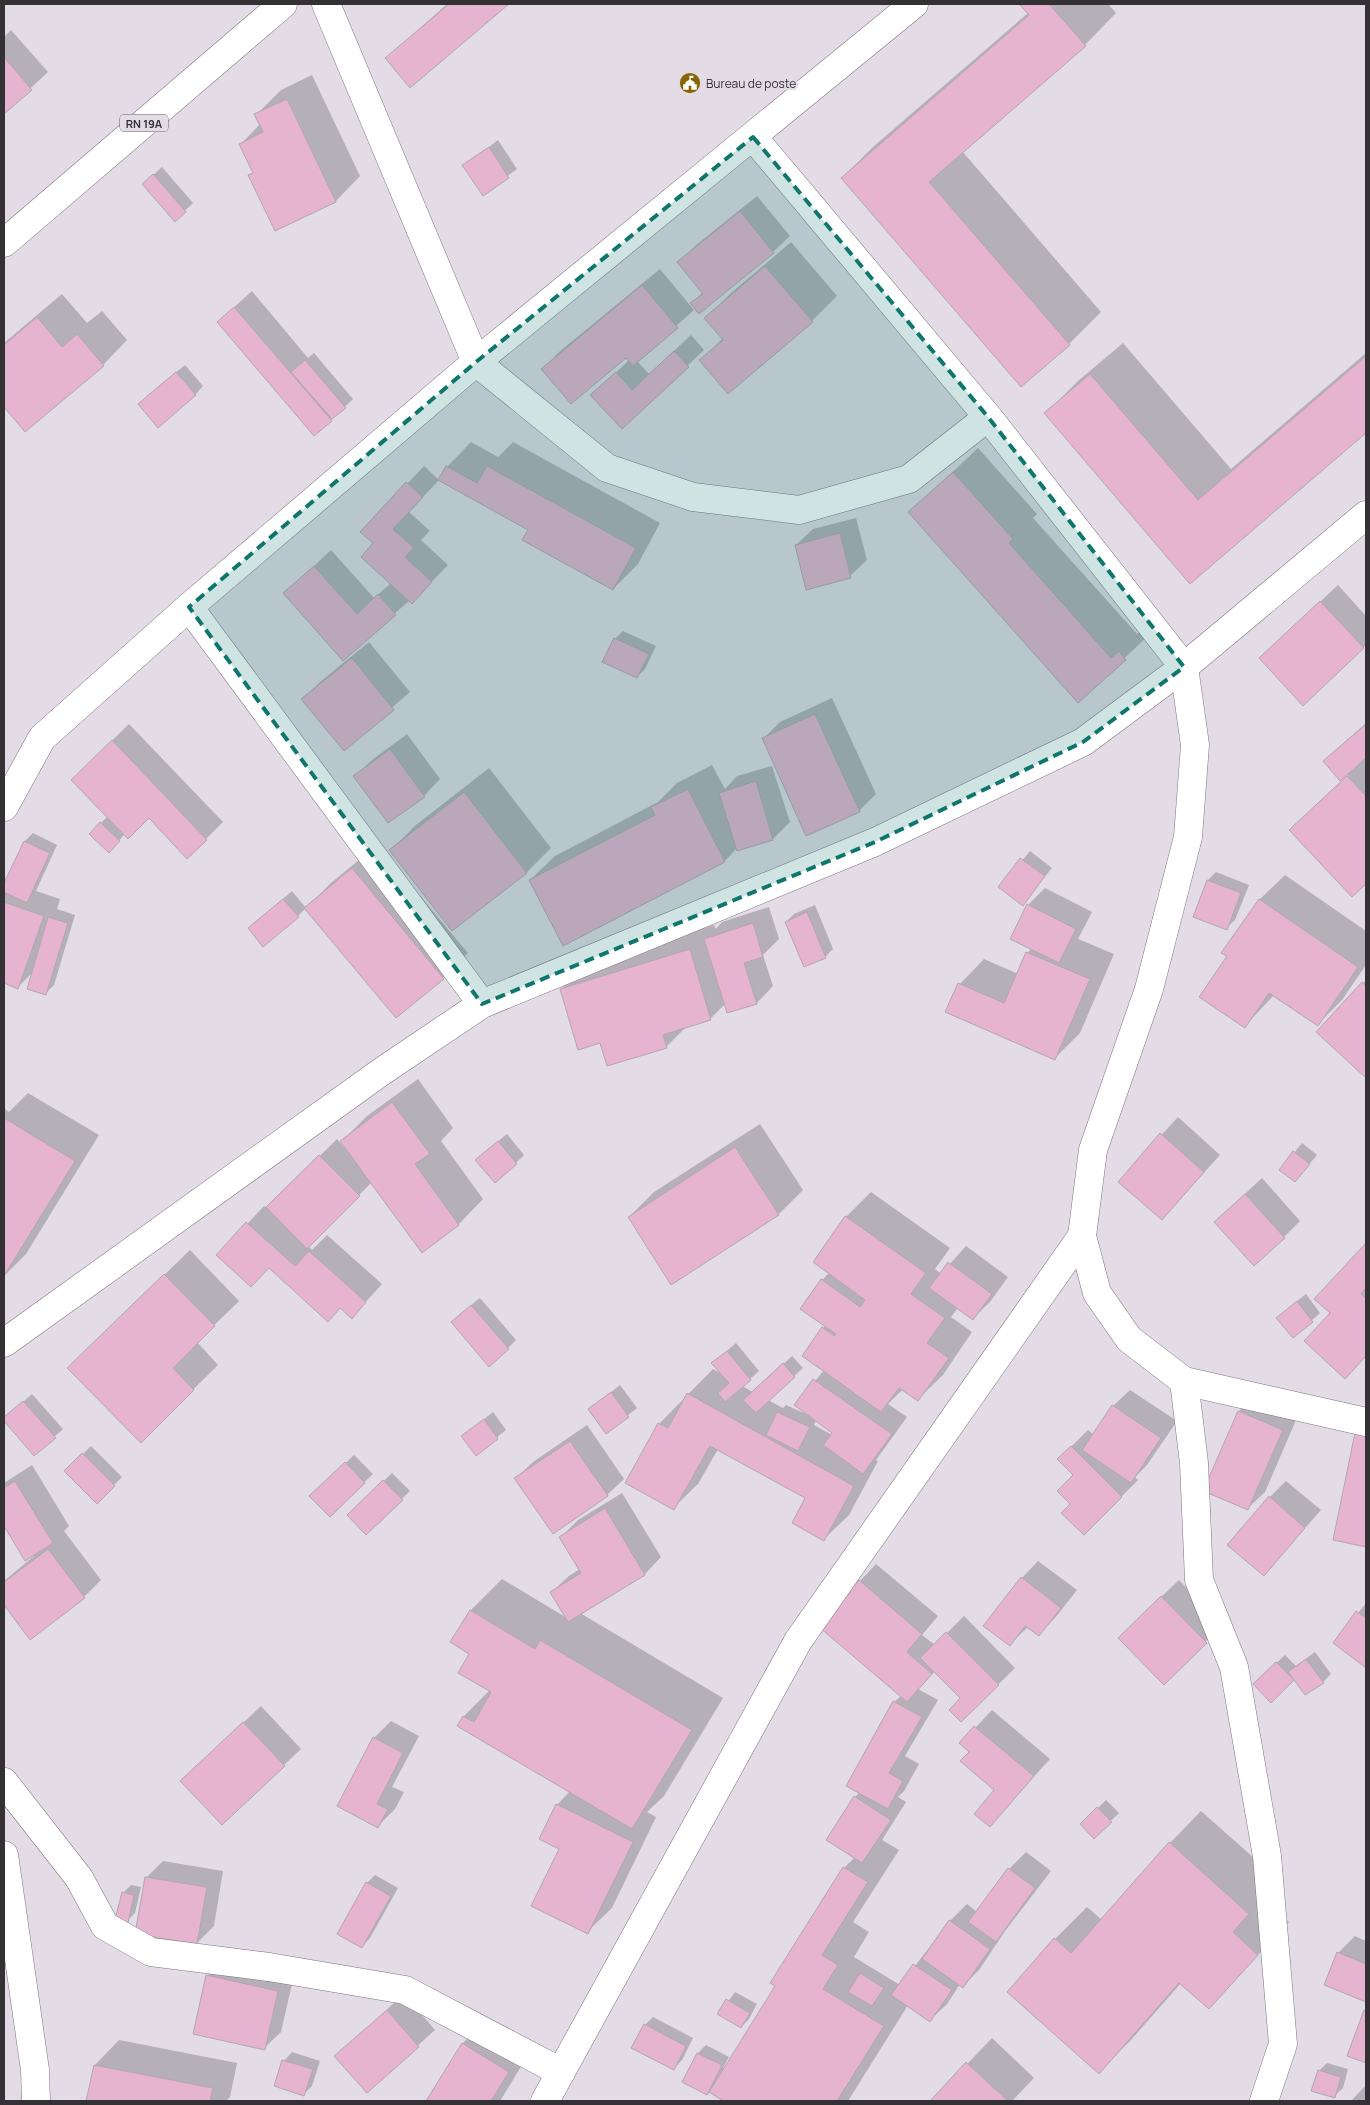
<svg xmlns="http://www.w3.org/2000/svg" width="1370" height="2105" font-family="Manrope,sans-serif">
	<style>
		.shadow { fill: #0003; fill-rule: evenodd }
		.building { fill: #e6b3d0; stroke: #b3a7ae }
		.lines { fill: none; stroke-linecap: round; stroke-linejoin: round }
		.street-casing { stroke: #7d757f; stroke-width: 29 }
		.primary-casing { stroke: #7d757f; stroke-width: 29 }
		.street { stroke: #fff; stroke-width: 28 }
		.primary { stroke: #fff; stroke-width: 28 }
		.marked { fill: #0f766e; fill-opacity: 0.2; stroke: #0f766e; stroke-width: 4; stroke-dasharray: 10 6; stroke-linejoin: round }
		.labels { text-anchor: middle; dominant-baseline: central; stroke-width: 4.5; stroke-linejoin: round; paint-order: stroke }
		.shield { fill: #e3dbe6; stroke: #68646a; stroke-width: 1 }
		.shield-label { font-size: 11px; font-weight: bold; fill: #343135 }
		.poi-label { font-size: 12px; fill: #343135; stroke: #e3dbe6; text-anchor: start }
	</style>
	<rect width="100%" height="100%" fill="#e3dbe6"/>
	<g class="shadow">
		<polygon points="447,4 507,4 411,86 387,58"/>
		<polygon points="1020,4 1108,4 1116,13 1085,45 962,151 1101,312 1069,344 1021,385 842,178 874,146 1028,13"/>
		<polygon points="11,30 48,72 4,113 4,37"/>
		<polygon points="312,75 360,176 336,201 276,230 250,175 254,171 241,144 260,124 256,115 281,90"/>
		<polygon points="498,140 517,169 483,194 464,166"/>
		<polygon points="162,167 193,203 175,220 152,176"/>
		<polygon points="757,196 790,236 773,252 692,303 703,292 679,262 695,246"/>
		<polygon points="791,242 837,296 812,321 728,393 701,360 723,338 706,318 731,293"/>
		<polygon points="660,269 694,310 637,361 649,374 691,335 704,350 622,428 609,379 629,360 626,356 543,369 559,352"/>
		<polygon points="252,291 308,358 314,353 353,399 331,420 218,322"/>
		<polygon points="62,294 87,323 102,311 127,340 103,365 25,431 4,406 4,343"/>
		<polygon points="1123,343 1231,469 1366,353 1366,432 1190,582 1046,413 1078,381"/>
		<polygon points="185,365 203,386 195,395 147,396"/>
		<polygon points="471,442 498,457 513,442 660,523 638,564 613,589 530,529 447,467"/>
		<polygon points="978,448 1037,514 1033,518 1137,634 1144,628 1150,634 1079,701 910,512"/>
		<polygon points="424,466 439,480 409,512 430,531 421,540 448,565 412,602 410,600 343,659 285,593 331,550 374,598 391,583 375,543 362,532"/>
		<polygon points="856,518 867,560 850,576 796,545 813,529"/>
		<polygon points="1338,585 1366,616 1366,645 1303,704 1260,658"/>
		<polygon points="623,631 656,646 645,669 637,677 615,639"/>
		<polygon points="369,642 410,692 344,749 303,699 320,682"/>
		<polygon points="832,698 876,794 859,811 763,739 780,722"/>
		<polygon points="1366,723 1366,883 1352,896 1291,830 1348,775 1324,761"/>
		<polygon points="129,724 223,822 188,857 149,817 125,834 109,851 90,834 108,816 89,763"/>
		<polygon points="407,734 440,779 424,796 355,776 372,760"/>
		<polygon points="712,765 725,789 737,776 772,766 790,822 773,839 737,848 725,861 563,945 530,880 555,856 658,802 677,783"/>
		<polygon points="489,768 551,848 527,872 452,930 391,850 416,825"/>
		<polygon points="33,833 57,845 36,891 60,899 57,909 75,915 54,985 46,993 33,972 18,987 4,982 4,879 7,880 25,841"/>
		<polygon points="377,845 468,953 443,978 306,908 298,916 249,928 292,891 306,908 331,883"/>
		<polygon points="1030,851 1052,868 1023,904 1000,887"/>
		<polygon points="1216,872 1249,885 1235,920 1226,928 1208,880"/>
		<polygon points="1285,875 1366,931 1366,965 1342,1000 1318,1024 1274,995 1244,1027 1228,956 1223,952 1260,899"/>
		<polygon points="1045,888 1092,912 1078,939 1114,954 1080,1033 1055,1058 960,984 984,959 1018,974 1027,953 1032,948 1028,905"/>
		<polygon points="815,905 833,949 825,957 786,922 794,914"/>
		<polygon points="769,907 779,939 763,955 773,986 757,1003 728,1012 726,1003 710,1019 687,1026 666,1047 601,1042 561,989 586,964 714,925 716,929 722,922"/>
		<polygon points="1366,980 1366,1076 1318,1032"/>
		<polygon points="418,1079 453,1128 441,1141 483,1199 459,1224 422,1251 372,1182 308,1246 312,1250 327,1235 382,1284 352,1317 341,1307 269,1267 218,1255 264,1206 267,1208 337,1139 345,1148 342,1141 367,1116"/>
		<polygon points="28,1093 99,1135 26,1254 4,1276 4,1108 9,1112"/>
		<polygon points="1178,1117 1220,1155 1162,1219 1119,1182"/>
		<polygon points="760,1124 803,1190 779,1214 671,1283 629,1217 654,1192"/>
		<polygon points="507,1134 524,1155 516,1163 485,1152"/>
		<polygon points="1302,1143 1317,1155 1295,1181 1280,1170"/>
		<polygon points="1262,1178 1300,1221 1284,1237 1233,1205"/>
		<path d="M 871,1192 L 950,1248 L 935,1269 L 941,1274 L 966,1246 L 1008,1277 L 990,1302 L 973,1318 L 958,1308 L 951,1317 L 972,1332 L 943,1375 L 918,1399 L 903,1389 L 888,1404 L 907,1417 L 876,1460 L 878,1461 L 849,1515 L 824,1539 L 807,1498 L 718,1449 L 698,1484 L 673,1508 L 659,1424 L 713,1369 L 723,1375 L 713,1363 L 736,1343 L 759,1371 L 742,1386 L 753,1392 L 792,1356 L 803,1368 L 768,1400 L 783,1408 L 786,1405 L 806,1414 L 796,1405 L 824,1370 L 823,1328 L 826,1325 L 822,1280 L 829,1273 L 814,1262 L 846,1217 ZM 816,1420 L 834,1432 L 832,1435 L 814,1425 Z"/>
		<polygon points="1366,1245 1366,1356 1345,1377 1332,1313 1316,1299"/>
		<polygon points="190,1250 239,1301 197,1342 218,1365 141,1441 94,1343"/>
		<polygon points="1306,1294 1320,1313 1293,1337 1286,1310"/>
		<polygon points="480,1298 516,1340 508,1348 460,1314"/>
		<polygon points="620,1385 637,1408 607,1432 590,1409"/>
		<polygon points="1130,1390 1177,1421 1147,1465 1135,1477 1138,1480 1084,1534 1072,1504 1075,1475 1059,1459 1088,1430 1094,1435 1113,1406"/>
		<polygon points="32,1394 63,1429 34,1455 4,1419"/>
		<polygon points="1256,1395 1299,1413 1265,1492 1248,1508 1239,1411"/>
		<polygon points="493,1412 506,1430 476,1454 463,1436"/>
		<polygon points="1366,1419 1366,1545 1335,1539"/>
		<polygon points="587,1425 624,1479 607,1495 516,1478 533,1462"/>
		<polygon points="91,1446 122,1477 97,1502 66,1471"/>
		<polygon points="354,1455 373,1474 330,1515 311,1496"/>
		<polygon points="32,1465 69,1526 64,1531 101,1580 84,1597 30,1638 4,1603 4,1581 34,1556 33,1554 26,1559 4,1523 4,1483"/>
		<polygon points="392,1473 410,1491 366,1534 349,1515"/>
		<polygon points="1286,1481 1321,1510 1264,1574 1270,1497"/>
		<polygon points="622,1493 661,1557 645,1574 580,1613 723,1698 664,1796 647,1812 656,1817 612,1908 587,1932 561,1848 557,1805 570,1791 458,1726 464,1716 490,1690 471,1653 471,1610 502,1579 567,1618 552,1592 569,1576 580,1569 561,1537 578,1520"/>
		<polygon points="1038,1561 1077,1590 1055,1618 1038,1635 1028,1627 1010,1644 1022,1578"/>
		<polygon points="876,1564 938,1616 922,1635 935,1645 964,1616 1015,1668 961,1721 962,1698 935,1671 918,1689 938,1700 905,1756 919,1764 904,1791 898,1797 906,1802 882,1840 899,1850 853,1922 869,1932 854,1957 900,1985 950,1921 967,1904 977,1912 1009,1869 1026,1852 1051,1871 1005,1931 979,1970 963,1986 960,1984 947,2004 930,2020 908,2005 848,2101 726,2101 711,2092 713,2087 706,2093 698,2053 706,2045 729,2057 723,2068 725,2069 776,1986 844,1868 855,1857 855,1797 860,1792 894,1702 901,1696 860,1581"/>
		<polygon points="1179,1580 1222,1625 1164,1683 1136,1621"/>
		<polygon points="1366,1603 1366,1666 1335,1642"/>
		<polygon points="1315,1652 1331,1674 1323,1682 1294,1678 1271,1701 1254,1684 1285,1655 1296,1666"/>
		<polygon points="261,1706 301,1749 284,1765 199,1764"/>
		<polygon points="992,1710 1050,1759 990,1825 996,1790 970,1752 961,1743"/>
		<polygon points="391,1721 419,1736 392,1787 404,1792 395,1809 378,1826 374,1738"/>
		<polygon points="1106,1800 1119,1813 1094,1837 1082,1824"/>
		<polygon points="1201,1811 1280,1881 1264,1900 1289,1922 1209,2007 1181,1983 1131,2040 1099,2072 1055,1939 1087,1907 1102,1920 1170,1843"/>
		<polygon points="163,1861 223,1871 214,1926 197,1943 146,1878"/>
		<polygon points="375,1875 398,1888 370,1938 362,1946 367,1883"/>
		<polygon points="131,1885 141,1887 135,1913 127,1921 123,1893"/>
		<polygon points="1355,1936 1366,1941 1366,2001 1325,1985 1338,1953"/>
		<polygon points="224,1959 294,1975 281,2032 264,2048 207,1976"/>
		<polygon points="735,1992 757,2004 749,2019 741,2027 719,2014"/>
		<polygon points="404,1994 435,2030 367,2091 336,2056"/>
		<polygon points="1366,2010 1366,2062 1348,2055"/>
		<polygon points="653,2017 693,2038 682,2060 674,2068 645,2025"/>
		<polygon points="488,2019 533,2047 500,2101 428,2101 463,2043"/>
		<polygon points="992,2038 1034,2078 1012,2101 932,2101"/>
		<polygon points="119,2040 237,2063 230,2097 226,2101 87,2101 95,2065"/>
		<polygon points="292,2052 320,2061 312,2086 304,2094 284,2061"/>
		<polygon points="1327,2063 1348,2069 1343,2088 1334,2096 1319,2071"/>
		<polygon points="1366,2085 1366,2101 1351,2101"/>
	</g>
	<g class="building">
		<polygon points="449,4 509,4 410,88 385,58"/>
		<polygon points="1019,4 1049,4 1086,46 929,182 1070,345 1021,387 841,178 1029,15"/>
		<polygon points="4,57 32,90 4,114"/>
		<polygon points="287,99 336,202 275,231 248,175 253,173 239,144 263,132 254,114"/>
		<polygon points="489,147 509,178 483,196 462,165"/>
		<polygon points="153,174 186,212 175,222 142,184"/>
		<polygon points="740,211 774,253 699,314 690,303 703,294 677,262"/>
		<polygon points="765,266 813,322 728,394 699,360 723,340 704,318"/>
		<polygon points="642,285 678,328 633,366 626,358 571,404 541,369"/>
		<polygon points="234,307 332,421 314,436 217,322"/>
		<polygon points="37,317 62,347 77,334 104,366 25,432 4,407 4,345"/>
		<polygon points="674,351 689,367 622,429 590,395 616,372 632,390"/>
		<polygon points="1366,356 1366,433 1190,584 1044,413 1090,374 1198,500"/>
		<polygon points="305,360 346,408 332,419 291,372"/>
		<polygon points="176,372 196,395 158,428 138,404"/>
		<polygon points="446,466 477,483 487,466 636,548 613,590 522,540 528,530 438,480"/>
		<polygon points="953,472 1013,539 1009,543 1111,658 1119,651 1126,660 1078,703 908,512"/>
		<polygon points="406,482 423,497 393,529 414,548 405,557 432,582 412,604 361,557 373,543 360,532"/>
		<polygon points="840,533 851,578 806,590 795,545"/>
		<polygon points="314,566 357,614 378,594 396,615 343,661 283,593"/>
		<polygon points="1320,601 1364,648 1303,706 1259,658"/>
		<polygon points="614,638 649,654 637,678 602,662"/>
		<polygon points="352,658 394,710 344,751 301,699"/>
		<polygon points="815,714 860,812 806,836 762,738"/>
		<polygon points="1366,724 1366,758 1340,781 1323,761"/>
		<polygon points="112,740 207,840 187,859 149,818 128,839 71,780"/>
		<polygon points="390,749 425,797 388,823 353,776"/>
		<polygon points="1347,776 1366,796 1366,884 1352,897 1289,830"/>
		<polygon points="756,781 773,840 737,851 719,793"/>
		<polygon points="688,789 725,862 563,946 529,880 655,815 651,807"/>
		<polygon points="464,792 527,873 452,931 389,850"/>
		<polygon points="100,822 120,841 109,853 89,834"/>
		<polygon points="24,841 50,853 27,903 4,892 4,883"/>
		<polygon points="1020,858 1045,876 1023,906 998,887"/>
		<polygon points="352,868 444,979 396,1018 304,908"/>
		<polygon points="1207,880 1241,893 1227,930 1193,917"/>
		<polygon points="283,899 299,917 263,947 248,928"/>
		<polygon points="1259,899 1358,967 1318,1026 1269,993 1245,1028 1199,997 1227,956 1221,953"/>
		<polygon points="4,902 44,916 18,989 4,983"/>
		<polygon points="1027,904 1076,929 1059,963 1010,939"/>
		<polygon points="807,912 826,958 804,967 785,922"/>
		<polygon points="48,917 68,923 46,995 27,989"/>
		<polygon points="753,923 763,957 744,963 757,1004 727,1013 704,939"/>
		<polygon points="690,949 711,1020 663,1035 667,1048 607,1066 600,1043 578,1050 560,989"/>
		<polygon points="1026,952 1090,979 1055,1060 945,1012 958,983 1004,1003"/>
		<polygon points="1362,982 1366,986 1366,1078 1316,1032"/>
		<polygon points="392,1102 430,1154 415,1164 459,1225 422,1253 340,1141"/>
		<polygon points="4,1118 75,1161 4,1276"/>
		<polygon points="1160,1133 1204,1172 1162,1220 1118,1182"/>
		<polygon points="498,1141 517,1164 495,1183 475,1160"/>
		<polygon points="735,1147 779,1215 671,1285 628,1217"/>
		<polygon points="1293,1151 1310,1164 1295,1182 1279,1170"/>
		<polygon points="319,1155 360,1196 307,1249 266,1207"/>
		<polygon points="1245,1194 1285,1238 1254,1266 1214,1222"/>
		<polygon points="845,1216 926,1273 911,1294 945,1318 927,1343 949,1358 918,1401 899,1388 881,1412 802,1356 822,1327 834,1336 836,1334 800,1309 821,1279 860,1307 865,1300 813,1262"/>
		<polygon points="246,1222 295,1266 309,1251 366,1302 352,1319 340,1308 328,1322 269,1268 251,1287 216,1255"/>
		<polygon points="1366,1243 1366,1288 1361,1294 1366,1299 1366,1356 1345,1379 1304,1341 1330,1313 1314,1299"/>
		<polygon points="948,1262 992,1294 973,1320 929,1288"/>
		<polygon points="164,1274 215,1326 173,1368 194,1390 141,1443 67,1368"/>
		<polygon points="1297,1301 1313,1322 1293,1338 1276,1318"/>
		<polygon points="471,1305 509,1349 489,1367 451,1322"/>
		<polygon points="727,1351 751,1380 725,1402 718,1393 729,1383 711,1363"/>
		<polygon points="783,1363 795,1377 756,1413 743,1400"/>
		<polygon points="813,1379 892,1434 863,1474 823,1445 832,1433 794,1405"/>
		<polygon points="611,1392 629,1417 606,1434 588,1409"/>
		<polygon points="687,1393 854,1486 824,1541 792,1523 805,1498 710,1446 674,1510 625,1483 658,1423 668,1428"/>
		<polygon points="23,1401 56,1438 34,1456 4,1421 4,1417"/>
		<polygon points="1112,1405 1161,1438 1131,1483 1082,1450"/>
		<polygon points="1238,1411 1283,1430 1248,1510 1203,1491"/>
		<polygon points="777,1412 810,1427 798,1451 766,1435"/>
		<polygon points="484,1419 498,1439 476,1456 461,1436"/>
		<polygon points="1356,1428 1366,1430 1366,1547 1333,1540"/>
		<polygon points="570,1441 608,1496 553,1534 514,1478"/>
		<polygon points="1071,1446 1122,1497 1084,1535 1061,1513 1070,1504 1057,1491 1073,1475 1057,1459"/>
		<polygon points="82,1453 115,1486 97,1504 64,1471"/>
		<polygon points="345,1462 365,1483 330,1517 309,1496"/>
		<polygon points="383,1480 403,1500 366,1535 347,1515"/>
		<polygon points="15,1481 53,1543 25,1561 4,1526 4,1488"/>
		<polygon points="1269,1496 1305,1528 1264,1576 1227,1545"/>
		<polygon points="605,1508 645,1575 568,1622 550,1592 581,1573 559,1537"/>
		<polygon points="48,1549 85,1598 30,1640 4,1605 4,1582"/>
		<polygon points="1021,1577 1061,1608 1039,1636 1025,1626 1010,1646 983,1626"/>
		<polygon points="859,1580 922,1634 907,1652 932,1674 907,1702 819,1627"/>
		<polygon points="1161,1596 1207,1643 1164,1685 1118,1638"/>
		<polygon points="470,1610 535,1649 540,1640 692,1730 632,1829 457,1726 463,1716 474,1722 491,1692 458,1673 469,1654 450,1642"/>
		<polygon points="1356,1611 1366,1618 1366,1668 1333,1643"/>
		<polygon points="946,1632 999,1685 961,1722 949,1710 960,1698 920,1658"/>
		<polygon points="1306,1659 1324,1683 1305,1695 1288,1672"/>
		<polygon points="1276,1662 1294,1680 1271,1703 1253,1684"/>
		<polygon points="893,1701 922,1717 889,1773 903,1781 888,1809 846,1786"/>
		<polygon points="243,1722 285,1766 222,1825 180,1781"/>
		<polygon points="974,1726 1034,1776 990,1827 974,1814 994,1790 960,1761 969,1752 959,1743"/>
		<polygon points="373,1737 403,1753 377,1804 388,1809 378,1828 337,1806"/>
		<polygon points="854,1796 891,1820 862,1863 826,1840"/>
		<polygon points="556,1804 633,1842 588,1934 531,1906 559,1849 539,1839"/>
		<polygon points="1097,1807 1112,1822 1094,1839 1080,1824"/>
		<polygon points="1169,1842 1249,1914 1233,1932 1258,1955 1209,2009 1179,1983 1099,2074 1007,1992 1054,1938 1071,1953"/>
		<polygon points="843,1867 868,1882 822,1955 838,1965 823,1989 884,2026 837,2101 723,2101 709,2092 775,1986 770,1983"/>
		<polygon points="1008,1868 1035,1888 996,1942 968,1922"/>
		<polygon points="145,1877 207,1887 197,1944 135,1934"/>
		<polygon points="366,1882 391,1896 362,1948 337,1934"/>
		<polygon points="122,1892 134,1895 128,1923 115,1920"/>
		<polygon points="949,1920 990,1949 963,1988 922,1959"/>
		<polygon points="1337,1952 1366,1964 1366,2002 1324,1985"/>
		<polygon points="913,1964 952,1990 930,2022 891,1995"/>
		<polygon points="860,1973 884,1988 872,2006 848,1992"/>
		<polygon points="206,1975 278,1991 265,2050 193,2034"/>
		<polygon points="726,1999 750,2013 741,2028 717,2014"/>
		<polygon points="387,2010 419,2047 367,2093 334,2056"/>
		<polygon points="1364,2010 1366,2011 1366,2063 1347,2056"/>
		<polygon points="644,2024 686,2046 674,2070 631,2048"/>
		<polygon points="462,2043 509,2072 491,2101 426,2101"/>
		<polygon points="697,2053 722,2065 707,2095 682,2082"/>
		<polygon points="282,2060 313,2069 304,2096 274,2086"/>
		<polygon points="966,2062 1008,2101 930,2101"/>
		<polygon points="94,2065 213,2088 210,2101 86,2101"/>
		<polygon points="1318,2070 1341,2077 1335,2098 1311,2091"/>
	</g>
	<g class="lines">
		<g class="street-casing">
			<g id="street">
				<polyline points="326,4 476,362 607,468 693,497 799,510 909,479 988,417"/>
				<polyline points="753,137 988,417 1184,667 1195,745 1188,837 1149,989 1093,1150 1082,1236 1097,1293 1129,1339 1184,1381 1366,1422"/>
				<polyline points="189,607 482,1004"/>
				<polyline points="4,807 42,738 189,607 476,362 914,4"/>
				<polyline points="4,1343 381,1072 482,1004 875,842 1083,742 1184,667 1366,515"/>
				<polyline points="1184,1381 1194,1463 1199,1580 1234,1667 1267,1856 1283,2044 1264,2101"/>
				<polyline points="4,1782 79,1878 105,1926 151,1952 269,1967 405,1990 561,2072"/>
				<polyline points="4,1855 35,2070 36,2101"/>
				<polyline points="545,2101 798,1641 1082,1236"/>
			</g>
		</g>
		<g class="primary-casing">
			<polyline id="primary" points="4,243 283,4"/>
		</g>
		<use href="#street" class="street"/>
		<use href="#primary" class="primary"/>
	</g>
	<path class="marked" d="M 753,137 L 988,417 L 1184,667 L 1083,742 L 875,842 L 482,1004 L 189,607 L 476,362 Z"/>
	<defs>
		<g id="civic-disc" transform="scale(1.125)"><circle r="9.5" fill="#8a6504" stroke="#e3dbe6"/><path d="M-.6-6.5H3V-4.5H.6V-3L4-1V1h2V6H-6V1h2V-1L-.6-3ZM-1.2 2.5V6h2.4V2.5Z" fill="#fff"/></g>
	</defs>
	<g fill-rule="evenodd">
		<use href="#civic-disc" x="690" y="83"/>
	</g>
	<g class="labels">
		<rect class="shield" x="120" y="114.5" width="48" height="17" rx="4"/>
		<g class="shield-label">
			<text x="144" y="123">RN 19A</text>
		</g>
		<g class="poi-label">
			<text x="706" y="83">Bureau de poste</text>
		</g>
	</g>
	<rect width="1370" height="2105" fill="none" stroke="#343135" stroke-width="10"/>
</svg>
